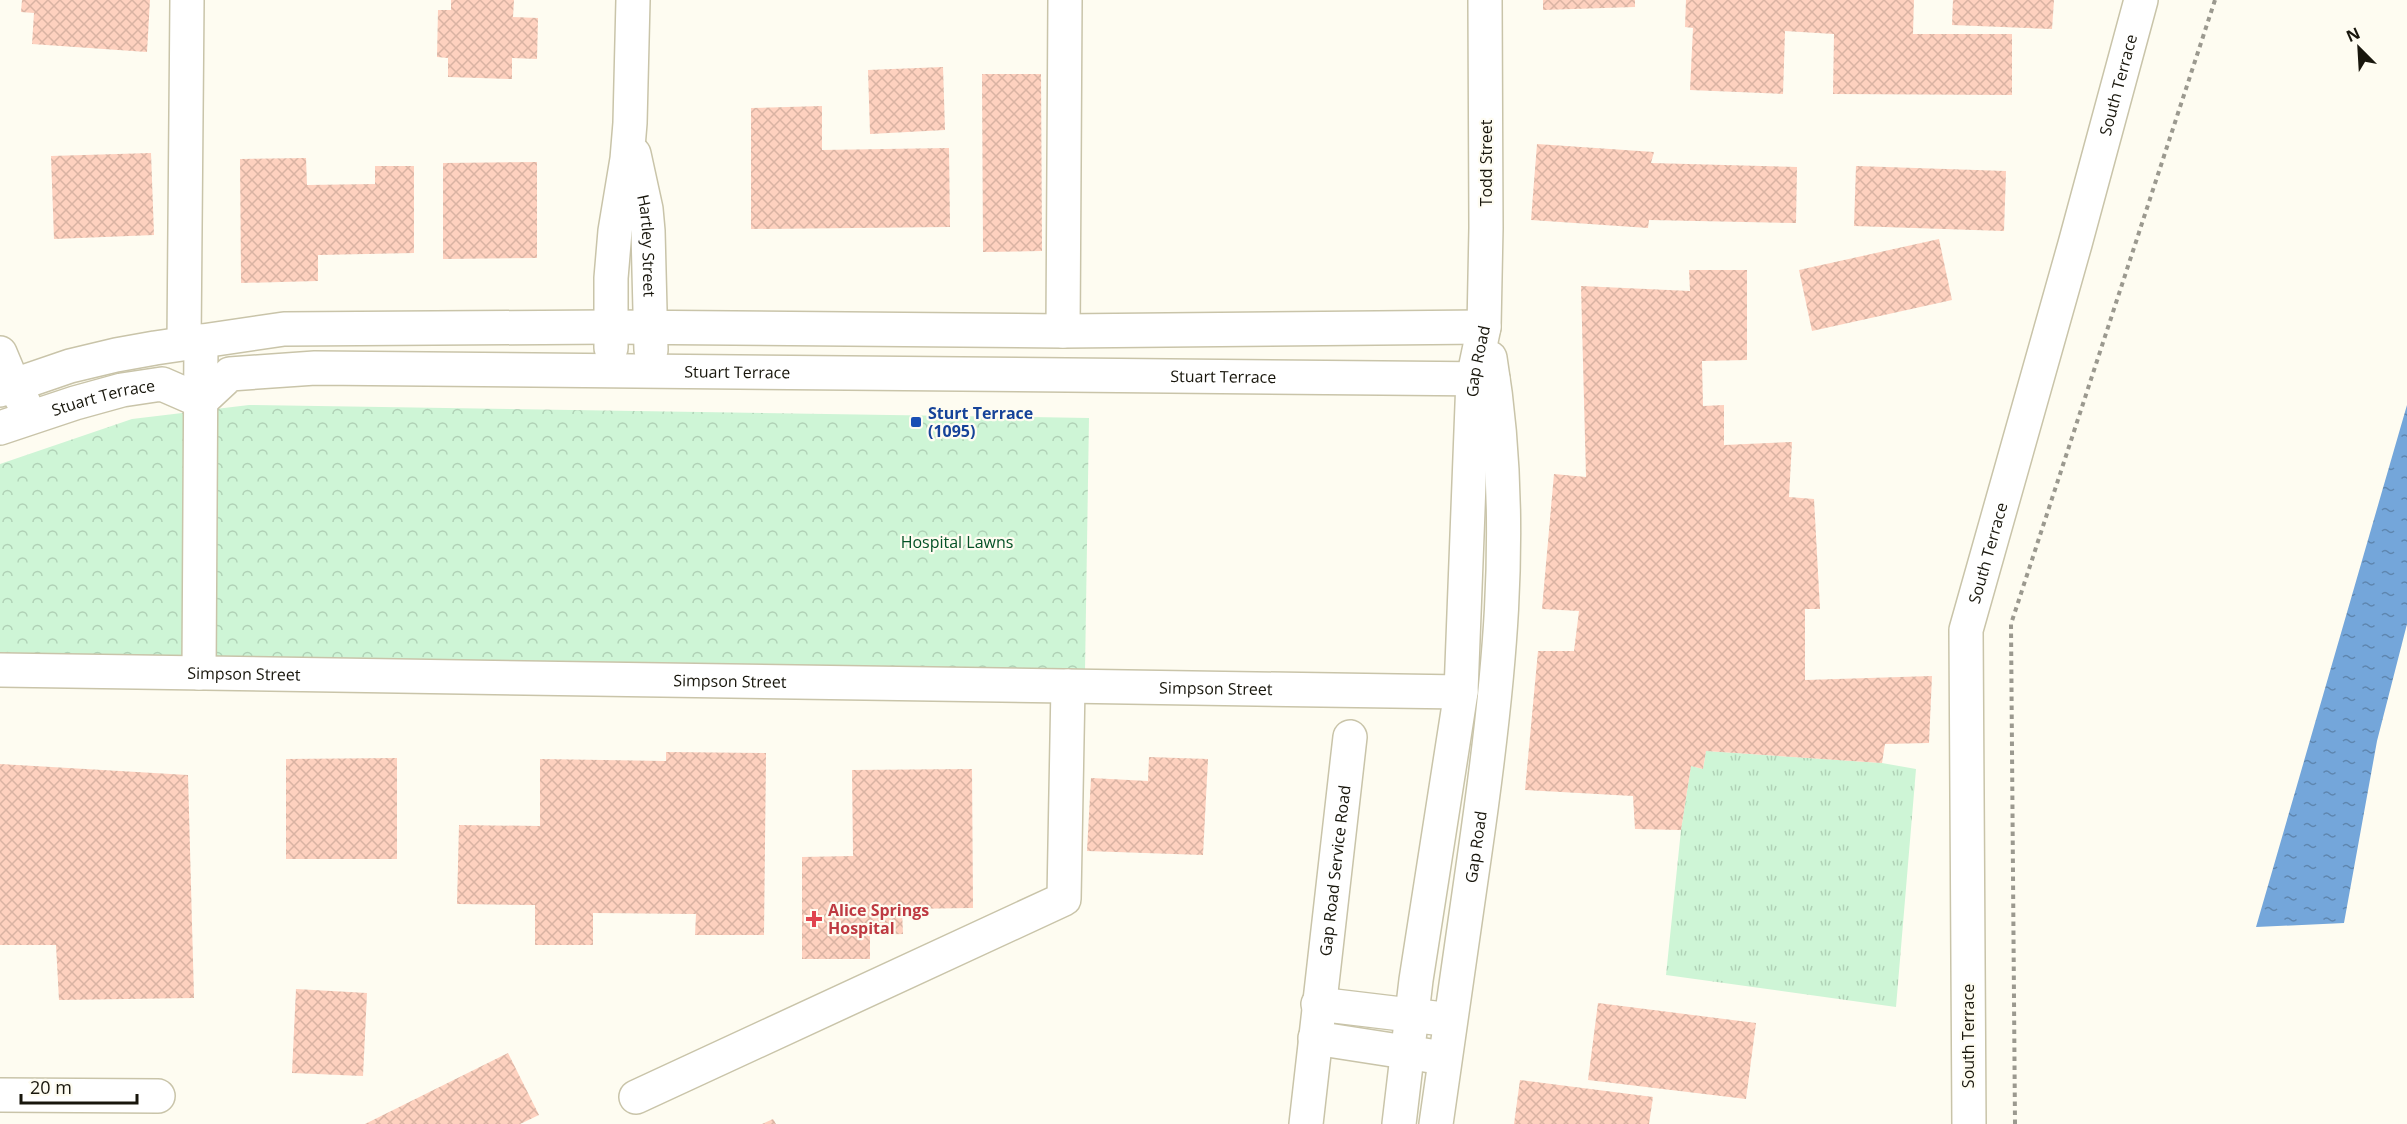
<svg xmlns="http://www.w3.org/2000/svg" width="2407" height="1124" font-family="'Open Sans',sans-serif">
	<style>
		.grass { fill: url(#grass-tufts) }
		.park { fill: url(#park-crowns) }
		.water { fill: url(#water-ripples) }
		.building { fill: url(#building-cross-hatch) }
		.lines { fill: none; stroke-linecap: round; stroke-linejoin: round }
		.minor-casing { stroke: #c9c4a9; stroke-width: 36 }
		.path { stroke: #9b998f; stroke-width: 4; stroke-dasharray: 4.5 4.5; stroke-linecap: butt }
		.minor { stroke: #fff; stroke-width: 33 }
		.transit-dot { fill: #1a4fb4; stroke: #fefcf1; stroke-width: 2 }
		.health-dot { fill: #e0444e; stroke: #fefcf1; stroke-width: 2 }
		.labels { text-anchor: middle; dominant-baseline: central; stroke-width: 4.5; stroke-linejoin: round; paint-order: stroke }
		.street-label { font-size: 16px; fill: #18160c; stroke: #fefcf1 }
		.transit-label { font-size: 16px; font-weight: bold; fill: #164399; stroke: #fefcf1; text-anchor: start }
		.park-label { font-size: 16px; fill: #045125; stroke: #fefcf1 }
		.health-label { font-size: 16px; font-weight: bold; fill: #be3a42; stroke: #fefcf1; text-anchor: start }
	</style>
	<defs>
		<pattern id="grass-tufts" width="24" height="20" patternUnits="userSpaceOnUse" patternTransform="scale(1.5)"><rect width="24" height="20" fill="#cef5d6"/><path d="M3 7l-1-3M5 7V3M7 7l1-3M15 17l-1-3M17 17v-4M19 17l1-3" fill="none" stroke="#b0d1b6"/></pattern>
		<pattern id="park-crowns" width="20" height="18" patternUnits="userSpaceOnUse" patternTransform="scale(1.5)"><rect width="20" height="18" fill="#cef5d6"/><path d="M2 6a3 3 0 1 1 6 0M12 15a3 3 0 1 1 6 0" fill="none" stroke="#b0d1b6"/></pattern>
		<pattern id="water-ripples" width="26" height="14" patternUnits="userSpaceOnUse" patternTransform="scale(1.5)"><rect width="26" height="14" fill="#74a6da"/><path d="M2 4q2-2 4 0t4 0M15 11q2-2 4 0t4 0" fill="none" stroke="#5e86af"/></pattern>
		<pattern id="building-cross-hatch" width="8" height="8" patternUnits="userSpaceOnUse" patternTransform="scale(1.5)"><rect width="8" height="8" fill="#fed1bf"/><path d="M0 0l8 8M0 8l8-8" fill="none" stroke="#d9b3a3"/></pattern>
	</defs>
	<rect width="100%" height="100%" fill="#fefcf1"/>
	<polygon class="grass" points="1706,751 1882,763 1916,769 1896,1007 1666,975 1681,830 1691,766 1703,769"/>
	<polygon class="park" points="249,405 1089,418 1085,671 0,653 0,464 132,419"/>
	<polygon class="water" points="2407,405 2407,624 2377,741 2344,923 2256,927"/>
	<g class="building">
		<polygon points="22,0 150,0 147,52 32,44 34,13 21,12"/>
		<polygon points="451,0 514,0 513,17 538,18 537,59 512,58 512,79 448,77 448,58 437,57 438,10 451,10"/>
		<polygon points="1543,0 1635,0 1635,7 1543,10"/>
		<polygon points="1686,0 1914,0 1913,34 2012,34 2012,95 1833,94 1834,34 1785,31 1783,94 1690,90 1693,28 1685,27"/>
		<polygon points="1953,0 2054,0 2052,29 1952,25"/>
		<polygon points="943,67 945,130 870,134 868,70"/>
		<polygon points="982,74 1041,74 1042,251 983,252"/>
		<polygon points="822,106 822,150 949,148 950,227 751,229 751,108"/>
		<polygon points="1537,144 1654,152 1651,163 1797,167 1796,223 1649,220 1648,228 1531,220"/>
		<polygon points="151,153 154,235 54,239 51,156"/>
		<polygon points="306,158 307,185 375,184 375,166 414,166 414,253 318,255 318,281 241,283 240,159"/>
		<polygon points="537,162 537,258 443,259 443,163"/>
		<polygon points="1856,166 2006,171 2004,231 1854,226"/>
		<polygon points="1939,239 1952,300 1812,331 1799,270"/>
		<polygon points="1689,270 1747,270 1747,360 1702,361 1703,406 1724,405 1724,445 1792,442 1789,497 1814,499 1820,609 1805,609 1805,680 1932,676 1929,743 1885,744 1882,763 1706,751 1703,769 1691,766 1681,830 1635,829 1633,796 1525,790 1538,651 1574,651 1579,611 1542,609 1554,474 1586,477 1581,286 1690,291"/>
		<polygon points="666,752 766,753 764,935 695,935 696,914 593,913 593,945 535,945 535,905 457,904 459,825 540,826 540,759 666,761"/>
		<polygon points="1149,757 1208,759 1203,855 1087,851 1091,778 1148,781"/>
		<polygon points="397,758 397,859 286,859 286,759"/>
		<polygon points="0,764 188,775 194,998 59,1000 56,945 0,945"/>
		<polygon points="972,769 973,908 902,909 903,934 870,935 870,959 802,959 802,857 853,856 852,770"/>
		<polygon points="296,989 367,993 363,1076 292,1073"/>
		<polygon points="1598,1003 1756,1023 1746,1099 1588,1080"/>
		<polygon points="508,1053 539,1115 520,1124 365,1124"/>
		<polygon points="1520,1080 1653,1097 1649,1124 1514,1124"/>
		<polygon points="773,1119 776,1124 762,1124"/>
	</g>
	<g class="lines">
		<g class="minor-casing">
			<g id="minor">
				<path id="s1" d="M 634,154 L 646,209 L 648,231 L 651,350"/>
				<polyline points="1063,331 1065,0"/>
				<polyline points="184,343 187,0"/>
				<polyline points="611,348 611,278 615,231 627,159 630,123 633,0"/>
				<polyline points="0,353 13,384 24,403"/>
				<polyline points="0,390 70,366 116,355 155,348 284,329 610,327 1063,331 1484,327"/>
				<path id="s2" d="M 0,428 L 75,403 L 122,390 L 162,384 L 201,401 L 230,374 L 315,368 L 1493,379"/>
				<path id="s3" d="M 0,670 L 1461,692"/>
				<polyline points="199,673 201,341"/>
				<polyline points="1318,1004 1435,1018"/>
				<polyline points="1315,1038 1431,1056"/>
				<polyline points="0,1095 158,1096"/>
				<polyline points="636,1097 1064,899 1068,686"/>
				<path id="s4" d="M 1306,1124 L 1350,737"/>
				<path id="s5" d="M 1399,1124 L 1416,980 L 1461,692 L 1473,379 L 1484,327 L 1486,228 L 1485,0"/>
				<path id="s6" d="M 1436,1124 C 1449,1036 1461,947 1474,859 C 1498,693 1518,525 1490,358"/>
				<path id="s7" d="M 1969,1124 L 1966,630 L 2075,244 L 2141,0"/>
			</g>
		</g>
		<polyline class="path" points="2015,1124 2011,624 2215,0"/>
		<use href="#minor" class="minor"/>
	</g>
	<rect class="transit-dot" x="910" y="416" width="12" height="12" rx="3"/>
	<path class="health-dot" d="M811 910h6v6h6v6h-6v6h-6v-6h-6v-6h6z"/>
	<g class="labels">
		<g class="street-label">
			<text stroke="none"><textPath href="#s7" startOffset="1060">South Terrace</textPath></text>
			<text transform="translate(1486 163) rotate(-90)">Todd Street</text>
			<text stroke="none"><textPath href="#s1" startOffset="93">Hartley Street</textPath></text>
			<text stroke="none"><textPath href="#s5" startOffset="768">Gap Road</textPath></text>
			<text stroke="none"><textPath href="#s2" startOffset="758">Stuart Terrace</textPath></text>
			<text stroke="none"><textPath href="#s2" startOffset="1244">Stuart Terrace</textPath></text>
			<text stroke="none"><textPath href="#s2" startOffset="108">Stuart Terrace</textPath></text>
			<text stroke="none"><textPath href="#s7" startOffset="574">South Terrace</textPath></text>
			<text stroke="none"><textPath href="#s3" startOffset="244">Simpson Street</textPath></text>
			<text stroke="none"><textPath href="#s3" startOffset="730">Simpson Street</textPath></text>
			<text stroke="none"><textPath href="#s3" startOffset="1216">Simpson Street</textPath></text>
			<text stroke="none"><textPath href="#s6" startOffset="280">Gap Road</textPath></text>
			<text stroke="none"><textPath href="#s4" startOffset="255">Gap Road Service Road</textPath></text>
			<text transform="translate(1968 1036) rotate(-90)">South Terrace</text>
		</g>
		<g class="transit-label">
			<text x="928" y="413">Sturt Terrace<tspan x="928" dy="18">(1095)</tspan></text>
		</g>
		<g class="park-label">
			<text x="957" y="542">Hospital Lawns</text>
		</g>
		<g class="health-label">
			<text x="828" y="910">Alice Springs<tspan x="828" dy="18">Hospital</tspan></text>
		</g>
	</g>
	<g transform="translate(2359 48) rotate(336)" stroke="#fefcf1" stroke-width="4.5" paint-order="stroke">
	<path d="M0-4.5L10 22L0 15L-10 22Z" fill="#18160c"/>
	<text y="-9" font-size="16" font-weight="bold" text-anchor="middle" fill="#18160c">N</text>
	</g>
	<path d="M21 1094v9h116v-9" fill="none" stroke="#18160c" stroke-width="3"/>
	<text x="30" y="1094" font-size="18" fill="#18160c" stroke="#fefcf1" stroke-width="4.5" paint-order="stroke">20 m</text>
</svg>
